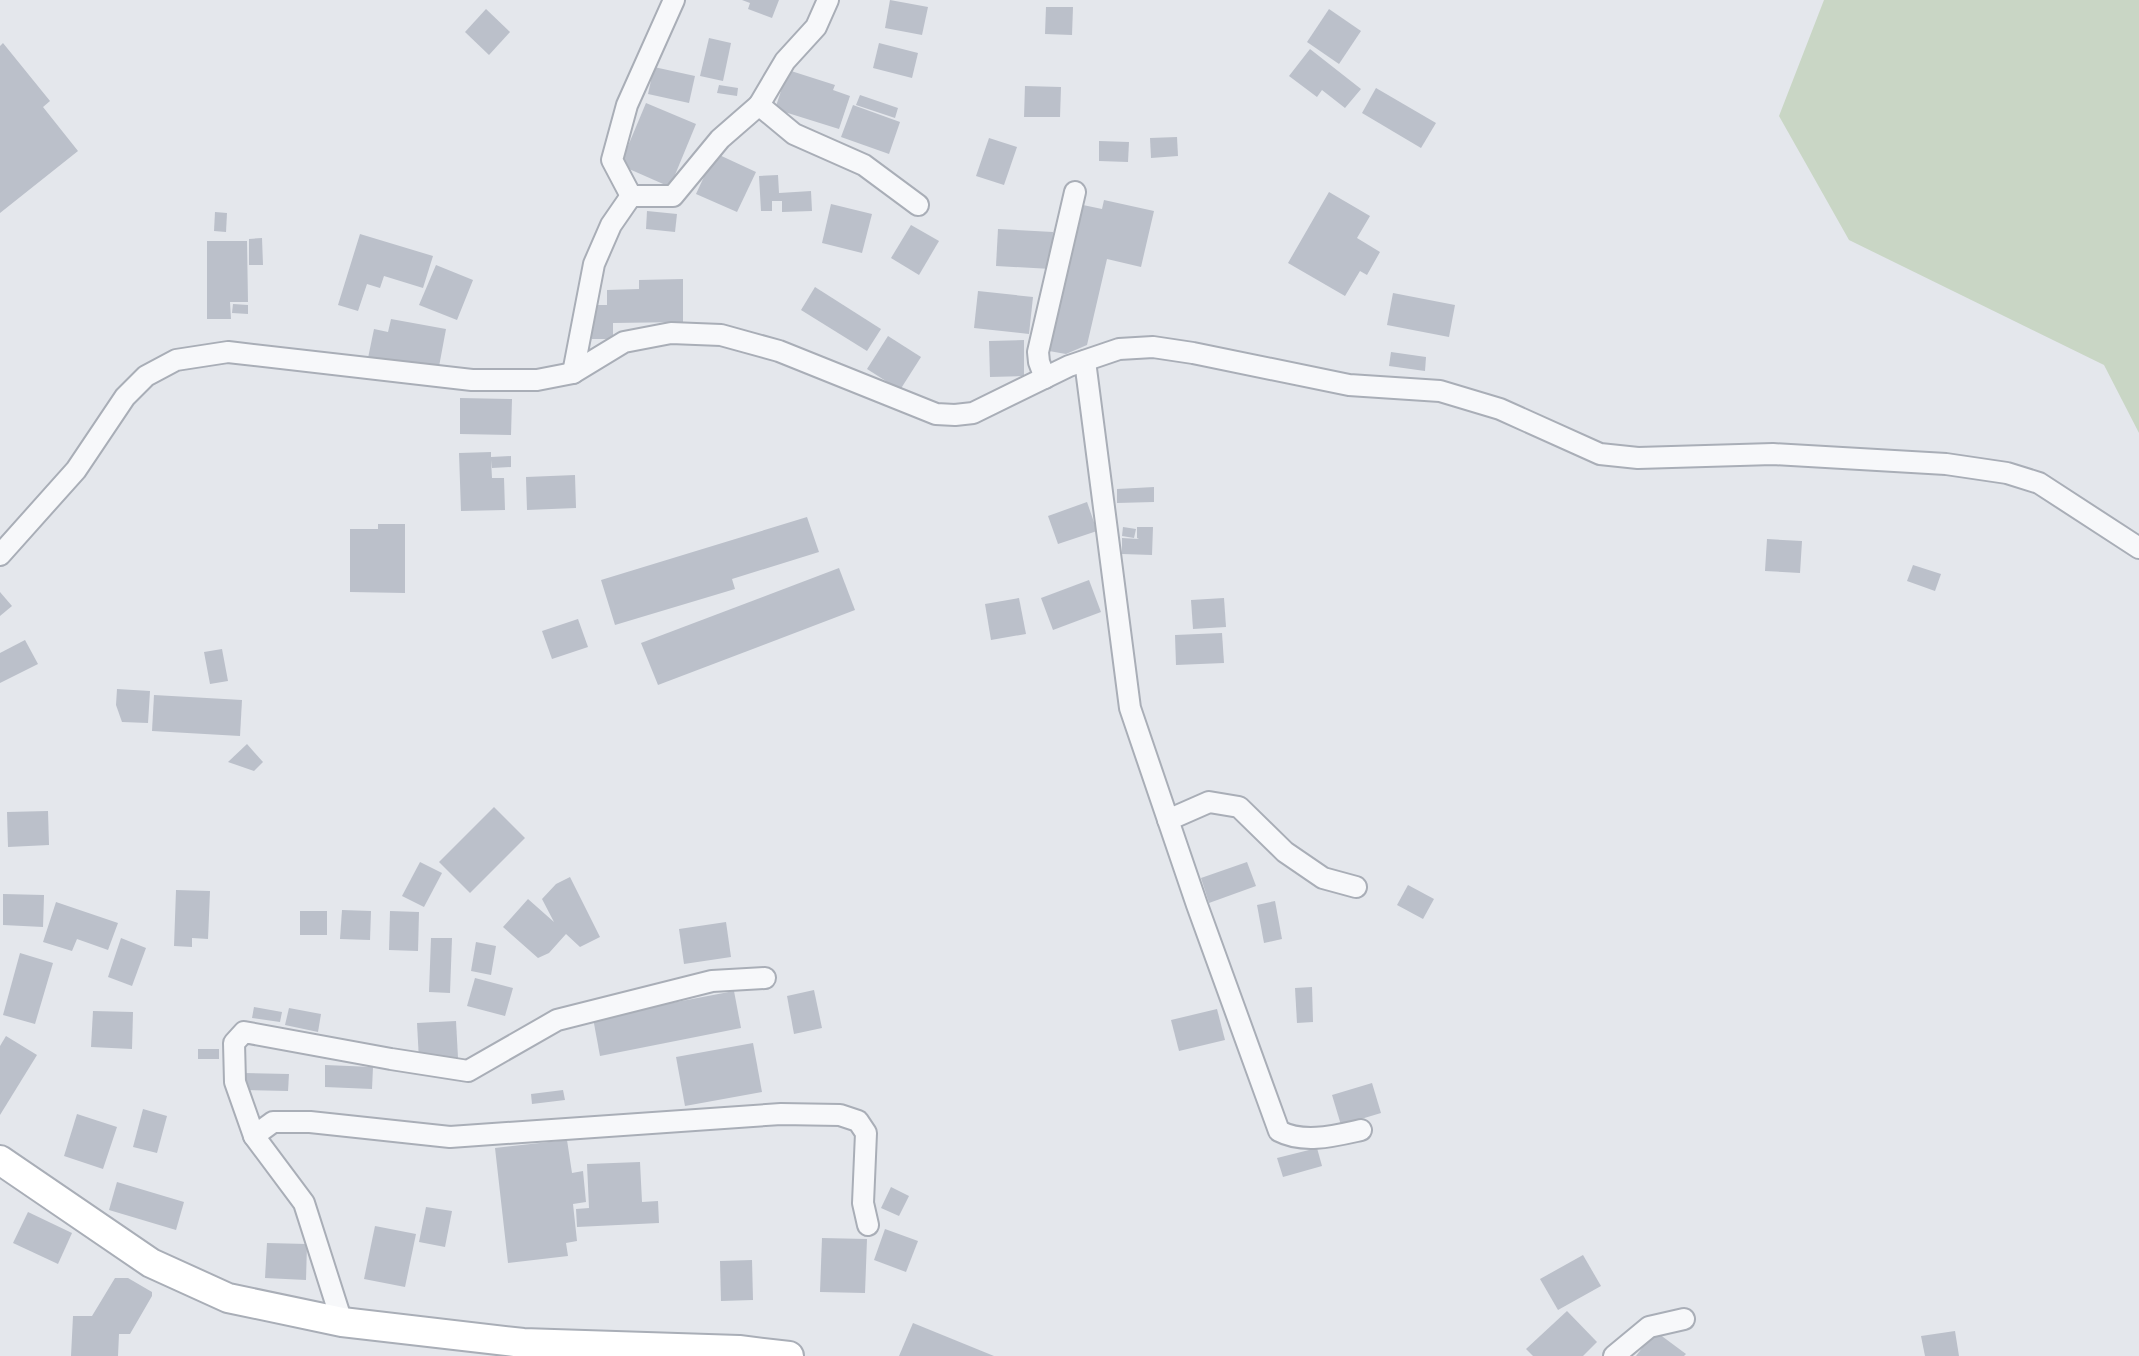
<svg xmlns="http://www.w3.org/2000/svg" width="2139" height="1356" font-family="Helvetica,sans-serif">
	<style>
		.green { fill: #c9d6c5 }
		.building { fill: #bbc0ca }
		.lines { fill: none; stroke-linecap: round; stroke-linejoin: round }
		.minor-casing { stroke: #a9aeb7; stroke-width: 24 }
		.secondary-casing { stroke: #a9aeb7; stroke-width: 32 }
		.minor { stroke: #f7f8fa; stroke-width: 20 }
		.secondary { stroke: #fff; stroke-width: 28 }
	</style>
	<rect width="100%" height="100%" fill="#e4e7ec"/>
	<polygon class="green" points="1824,0 2139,0 2139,433 2104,365 1849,240 1779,116"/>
	<g class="building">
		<polygon points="742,0 779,0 772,18 748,9 750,3"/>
		<polygon points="890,0 928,7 922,35 885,28"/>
		<polygon points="1046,7 1073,7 1072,35 1045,34"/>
		<polygon points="486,9 510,32 489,55 465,32"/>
		<polygon points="1329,9 1361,31 1339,64 1307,42"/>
		<polygon points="709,38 731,43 723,81 700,76"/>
		<polygon points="3,43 50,101 43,107 78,151 0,213 0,46"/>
		<polygon points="879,43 918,53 912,78 873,68"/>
		<polygon points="1310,49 1361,89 1345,108 1322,90 1317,97 1289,76"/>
		<polygon points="654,67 695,76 689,103 648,94"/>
		<polygon points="788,70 835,85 833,90 850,96 839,129 775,109"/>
		<polygon points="719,85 738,88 737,96 717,93"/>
		<polygon points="1025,86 1061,87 1060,117 1024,117"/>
		<polygon points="1376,88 1436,123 1421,148 1362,113"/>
		<polygon points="860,95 898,108 895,118 856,105"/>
		<polygon points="646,103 696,124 670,187 620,165"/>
		<polygon points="853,105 900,122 889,154 841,137"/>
		<polygon points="1177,137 1178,156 1151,158 1150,138"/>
		<polygon points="989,138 1017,147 1004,185 976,176"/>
		<polygon points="1099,141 1129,142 1128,162 1099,161"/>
		<polygon points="715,153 756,172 737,212 696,194"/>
		<polygon points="778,175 779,193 811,191 812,211 782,212 782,201 772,201 772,211 761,211 759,176"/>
		<polygon points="1329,192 1370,216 1357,238 1380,252 1367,275 1360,271 1345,296 1288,263"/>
		<polygon points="1104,200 1154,211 1141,267 1107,259 1087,345 1066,354 1049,351 1083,205 1102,209"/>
		<polygon points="831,204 872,214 862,253 822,243"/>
		<polygon points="647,211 677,214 675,232 646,229"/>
		<polygon points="215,212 227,213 226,232 214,231"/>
		<polygon points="911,225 939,241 919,275 891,258"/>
		<polygon points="998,229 1053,232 1051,269 996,266"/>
		<polygon points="360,234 433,256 423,288 384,276 380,288 367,284 358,311 338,305"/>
		<polygon points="262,238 263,265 249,265 249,239"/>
		<polygon points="207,241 247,241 248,302 230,302 231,319 207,319"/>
		<polygon points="436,265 473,280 457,320 419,305"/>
		<polygon points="683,279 683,322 613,323 613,339 592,339 591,305 607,305 607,290 639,289 639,280"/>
		<polygon points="815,287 881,329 867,351 801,310"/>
		<polygon points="978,291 1033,297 1029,334 974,328"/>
		<polygon points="1393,293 1455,305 1449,337 1387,325"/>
		<polygon points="233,304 248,305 248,314 232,313"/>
		<polygon points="391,319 446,329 438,372 368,358 374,329 388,332"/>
		<polygon points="888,336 921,357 900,390 867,369"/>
		<polygon points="1024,340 1024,376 990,377 989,341"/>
		<polygon points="1391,352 1426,357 1425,371 1389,366"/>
		<polygon points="460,398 512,399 511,435 460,434"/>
		<polygon points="491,452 491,457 511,456 511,467 492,468 491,460 492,478 504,478 505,510 461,511 459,453"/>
		<polygon points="575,475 576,508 527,510 526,477"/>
		<polygon points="1154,487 1154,502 1117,503 1117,489"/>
		<polygon points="1087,502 1097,531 1058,544 1048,516"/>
		<polygon points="807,517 819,552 732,579 735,589 615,625 601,580"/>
		<polygon points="378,524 405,524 405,593 350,592 350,529 378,529"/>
		<polygon points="1123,527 1136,529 1134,538 1122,536"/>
		<polygon points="1137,527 1153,527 1152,555 1122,554 1122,538 1139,539 1137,538"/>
		<polygon points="1767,539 1802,541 1800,573 1765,571"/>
		<polygon points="1913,565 1941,574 1935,591 1907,581"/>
		<polygon points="839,568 855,610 658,685 641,643"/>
		<polygon points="1089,580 1101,612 1053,630 1041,598"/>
		<polygon points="0,592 12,606 0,616"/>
		<polygon points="1019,598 1026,634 991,640 985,604"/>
		<polygon points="1224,598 1226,627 1193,629 1191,600"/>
		<polygon points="578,619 588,647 552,659 542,631"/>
		<polygon points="1222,633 1224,663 1176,665 1175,635"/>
		<polygon points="25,640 38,664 0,683 0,653"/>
		<polygon points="222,649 228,681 210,684 204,652"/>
		<polygon points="117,689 150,691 148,723 122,722 116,705"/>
		<polygon points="154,695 242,700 240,736 152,731"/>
		<polygon points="247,744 263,762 254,771 228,762"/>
		<polygon points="494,807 525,838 470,893 439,862"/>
		<polygon points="48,811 49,845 8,847 7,812"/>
		<polygon points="420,862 442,873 424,907 402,896"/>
		<polygon points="1247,862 1256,886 1209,903 1201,878"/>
		<polygon points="570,877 600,937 580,947 566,934 549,953 538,958 503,927 528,899 554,922 542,899 556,884"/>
		<polygon points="1408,885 1434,899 1423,919 1397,905"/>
		<polygon points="176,890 210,891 208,939 192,938 192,947 174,946"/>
		<polygon points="3,894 44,895 43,927 3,925"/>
		<polygon points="1275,901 1282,939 1264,943 1257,905"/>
		<polygon points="56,902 118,923 108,950 77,939 72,951 43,942"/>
		<polygon points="342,910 371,911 370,940 340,939"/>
		<rect x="300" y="911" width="27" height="24"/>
		<polygon points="390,911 419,912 418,951 389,950"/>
		<polygon points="726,922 731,957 684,964 679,929"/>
		<polygon points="121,938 146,948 132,986 108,977"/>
		<polygon points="431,938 452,938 450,993 429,992"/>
		<polygon points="476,942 496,946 491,975 471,971"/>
		<polygon points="20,953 53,963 35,1024 3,1015"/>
		<polygon points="475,978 513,988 505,1016 467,1006"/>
		<polygon points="1312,987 1313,1022 1297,1023 1295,988"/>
		<polygon points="814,990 822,1028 794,1034 787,996"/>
		<polygon points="734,991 741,1028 600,1056 593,1018"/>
		<polygon points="254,1007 282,1012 280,1022 252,1018"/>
		<polygon points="289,1008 321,1014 318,1032 285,1025"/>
		<polygon points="1217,1009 1225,1040 1179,1051 1171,1020"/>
		<polygon points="93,1011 133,1012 132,1049 91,1047"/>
		<polygon points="456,1021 458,1058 419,1060 417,1023"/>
		<polygon points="6,1036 37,1055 0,1115 0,1046"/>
		<polygon points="753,1043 762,1092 685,1106 676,1057"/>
		<rect x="198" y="1049" width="21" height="10"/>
		<polygon points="325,1065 373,1067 372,1089 325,1087"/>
		<polygon points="243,1073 289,1074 288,1091 243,1090"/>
		<polygon points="1372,1083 1381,1113 1341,1125 1332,1095"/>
		<polygon points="563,1090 565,1100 532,1104 531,1094"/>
		<polygon points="143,1109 167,1116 157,1153 133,1147"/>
		<polygon points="77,1114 117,1127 103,1169 64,1156"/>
		<polygon points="567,1140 572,1173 583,1171 586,1202 573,1204 577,1241 566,1243 568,1256 508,1263 495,1148"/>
		<polygon points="1317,1148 1322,1166 1283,1177 1277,1158"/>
		<polygon points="640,1162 642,1202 658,1201 659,1223 577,1227 576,1209 589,1208 587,1164"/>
		<polygon points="117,1182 184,1202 176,1230 109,1210"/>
		<polygon points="891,1187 909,1196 899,1216 881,1208"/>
		<polygon points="426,1207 452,1211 445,1247 419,1242"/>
		<polygon points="28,1212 72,1233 58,1264 13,1243"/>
		<polygon points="375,1226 416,1234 405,1287 364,1279"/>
		<polygon points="885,1229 918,1241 906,1272 874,1260"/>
		<polygon points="822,1238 867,1239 865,1293 820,1292"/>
		<polygon points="267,1243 307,1244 306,1280 265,1278"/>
		<polygon points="1583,1255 1601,1286 1558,1310 1540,1279"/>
		<polygon points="752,1260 753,1300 721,1301 720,1261"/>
		<polygon points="115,1278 128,1278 152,1292 152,1296 130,1334 119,1334 118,1356 71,1356 73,1316 92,1316"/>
		<polygon points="1567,1311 1597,1342 1583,1356 1533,1356 1526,1349"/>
		<polygon points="913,1323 994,1356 899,1356"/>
		<polygon points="1655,1331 1686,1354 1684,1356 1636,1356"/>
		<polygon points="1955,1331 1959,1356 1925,1356 1921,1336"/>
	</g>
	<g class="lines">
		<g class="minor-casing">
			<g id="minor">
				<polyline points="759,105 794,134 864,165 918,205"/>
				<polyline points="631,196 612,160 627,105 674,0"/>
				<path d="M 1085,361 L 1130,708 L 1197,905 L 1279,1131 C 1304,1144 1334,1136 1361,1130"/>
				<polyline points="573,373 594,264 611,225 631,196 673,196 720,139 759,105 785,61 816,27 828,0"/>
				<polyline points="1045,378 1039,362 1038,352 1075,192"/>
				<polyline points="0,555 76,470 125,397 146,376 176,360 228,352 472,380 537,380 573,373 624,342 671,333 721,335 779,351 936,414 955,415 973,413 1069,366 1119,349 1153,347 1193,353 1349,385 1440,391 1500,409 1600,454 1638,458 1773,454 1946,464 2007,473 2039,483 2139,548"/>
				<polyline points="1168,820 1209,802 1239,807 1285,852 1323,878 1356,887"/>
				<polyline points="254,1136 273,1122 310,1122 450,1137 781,1114 840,1115 858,1121 866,1133 863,1203 868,1225"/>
				<polyline points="342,1322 304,1203 254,1136 235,1082 234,1043 244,1032 391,1059 468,1071 557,1020 712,981 765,978"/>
				<polyline points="1614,1356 1649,1327 1684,1319"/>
			</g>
		</g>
		<g class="secondary-casing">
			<polyline id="secondary" points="0,1160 151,1263 228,1298 342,1322 523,1343 739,1350 789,1356"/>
		</g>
		<use href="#minor" class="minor"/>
		<use href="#secondary" class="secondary"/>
	</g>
</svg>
